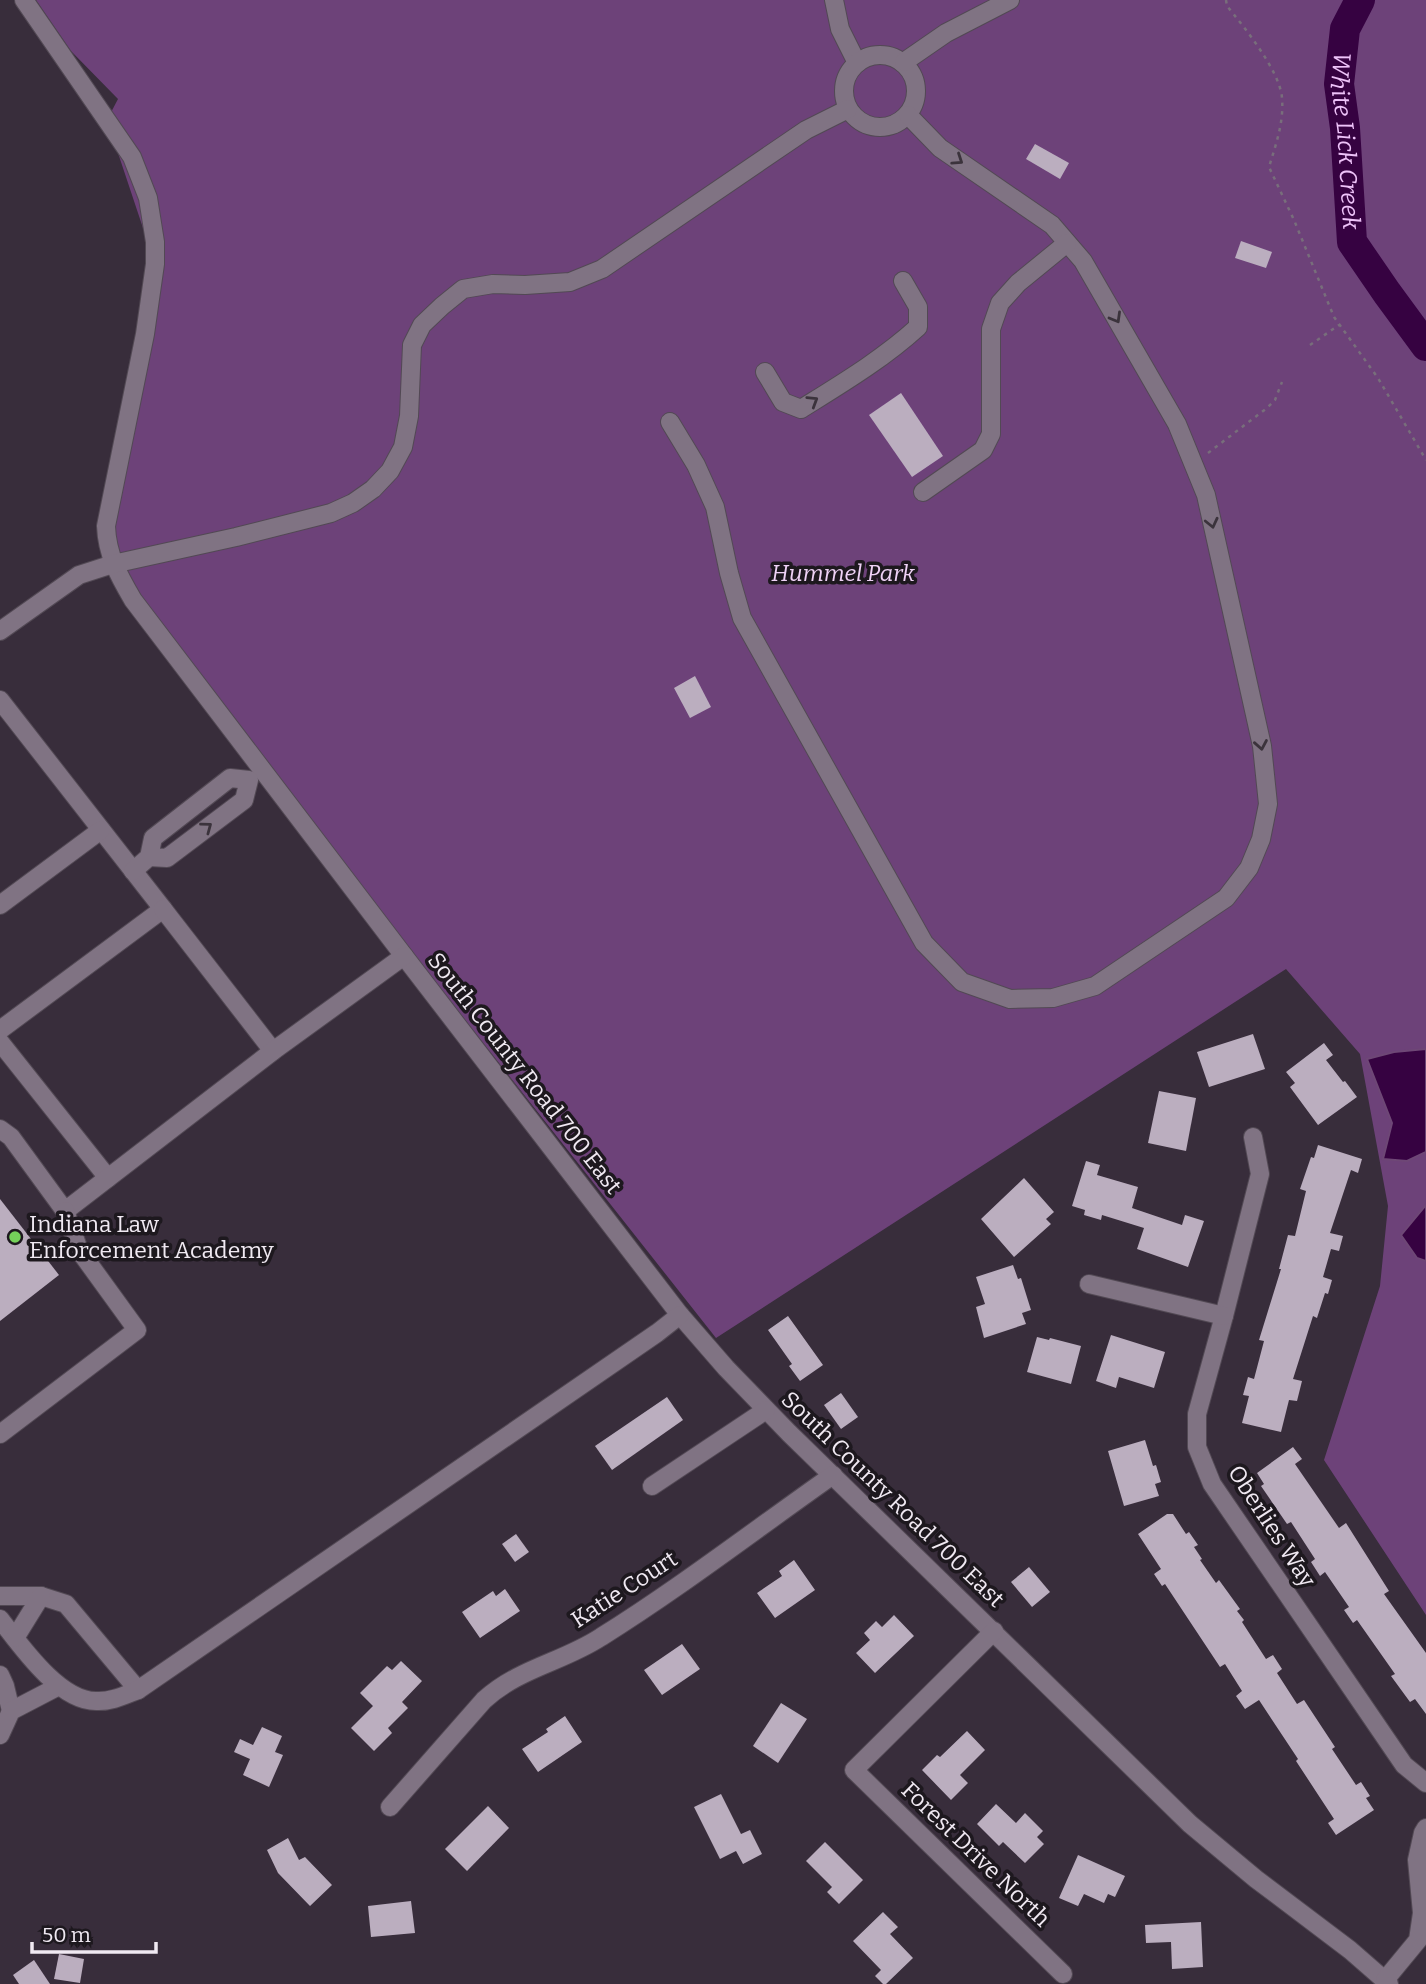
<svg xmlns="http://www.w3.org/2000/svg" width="1426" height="1984" font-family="Bitter,serif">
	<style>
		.green { fill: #6d4279 }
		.water { fill: #360241; stroke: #6e4776; stroke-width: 2 }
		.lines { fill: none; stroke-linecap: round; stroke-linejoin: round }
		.river { stroke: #360241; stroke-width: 30 }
		.building { fill: #bbaebf }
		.minor-casing { stroke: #524954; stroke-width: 20 }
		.path { stroke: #786e7b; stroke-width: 2.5; stroke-dasharray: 3.5 5; stroke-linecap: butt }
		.minor { stroke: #807383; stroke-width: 18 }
		.oneway { stroke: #3b333c }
		.poi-dot { fill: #75d25a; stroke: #1d181e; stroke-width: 2.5 }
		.labels { text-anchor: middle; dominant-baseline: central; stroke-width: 7; stroke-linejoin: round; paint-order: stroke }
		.park-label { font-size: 23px; font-style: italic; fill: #efd2f6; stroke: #1d181e }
		.street-label { font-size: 23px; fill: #f0e9f2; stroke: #1d181e }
		.poi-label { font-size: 23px; fill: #f0e9f2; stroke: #1d181e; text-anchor: start }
		.water-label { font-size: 24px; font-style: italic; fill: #eec3f9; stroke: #1d181e }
	</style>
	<rect width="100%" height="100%" fill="#382d3b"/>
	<polygon class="green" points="36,0 1426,0 1426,1615 1324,1460 1380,1286 1388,1206 1360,1054 1286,969 716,1338 155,627 119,558 111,498 155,264 107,120 118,99 71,51"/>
	<g class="water">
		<polygon points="1426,1049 1426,1152 1407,1161 1383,1159 1392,1123 1367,1059 1394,1052"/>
		<polygon points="1426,1205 1426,1261 1417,1258 1401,1235"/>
	</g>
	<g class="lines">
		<path class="river" id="s1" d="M 1360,0 L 1345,29 L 1339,84 L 1345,128 L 1352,242 L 1387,293 L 1426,346"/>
	</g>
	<g class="building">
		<polygon points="1035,144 1069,163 1060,179 1026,159"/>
		<polygon points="1241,241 1272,252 1266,268 1235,258"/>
		<polygon points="901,393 943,456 912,477 869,415"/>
		<polygon points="695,676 711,707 690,718 674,688"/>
		<polygon points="1253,1034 1265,1069 1209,1087 1197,1052"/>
		<polygon points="1324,1043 1333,1055 1326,1060 1343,1082 1345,1081 1357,1097 1318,1125 1290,1087 1295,1083 1286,1072"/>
		<polygon points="1159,1091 1196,1098 1186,1151 1148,1143"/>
		<polygon points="1318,1145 1362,1159 1358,1173 1351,1170 1330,1233 1343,1236 1339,1251 1331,1249 1323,1277 1332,1280 1328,1294 1325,1293 1317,1318 1313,1316 1293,1379 1302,1381 1297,1401 1289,1400 1281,1432 1242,1423 1249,1396 1243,1395 1248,1377 1254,1379 1264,1341 1259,1340 1281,1269 1279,1269 1288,1235 1295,1236 1306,1191 1300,1189 1311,1157 1314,1158"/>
		<polygon points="1086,1161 1100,1165 1097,1175 1138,1187 1132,1208 1182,1225 1185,1215 1204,1221 1188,1267 1137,1249 1144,1228 1102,1215 1101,1220 1084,1215 1085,1210 1072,1206"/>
		<polygon points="1024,1178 1054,1212 1046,1219 1051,1224 1014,1257 981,1219"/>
		<polygon points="0,1199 59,1275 0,1321"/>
		<polygon points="1013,1265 1018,1279 1021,1278 1031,1310 1022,1313 1026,1324 984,1338 976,1307 985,1304 976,1277"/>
		<polygon points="788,1316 823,1365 800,1381 789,1366 792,1364 768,1330"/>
		<polygon points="1111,1335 1165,1352 1154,1388 1119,1377 1116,1388 1096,1381"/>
		<polygon points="1037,1337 1049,1340 1050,1338 1081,1346 1071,1384 1027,1372"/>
		<polygon points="841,1393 858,1417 841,1429 824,1405"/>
		<polygon points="667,1397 683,1420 612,1470 595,1446"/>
		<polygon points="1145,1440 1153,1466 1156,1465 1161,1482 1155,1484 1159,1496 1124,1506 1108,1451"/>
		<polygon points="1293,1447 1302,1459 1295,1464 1339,1528 1346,1523 1389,1591 1384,1594 1426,1653 1426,1714 1415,1699 1410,1702 1391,1676 1395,1674 1357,1620 1353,1623 1344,1610 1349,1607 1325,1572 1320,1576 1311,1562 1315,1559 1291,1522 1287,1524 1261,1486 1264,1484 1257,1473"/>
		<polygon points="1167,1514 1173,1514 1186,1534 1189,1532 1198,1545 1194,1547 1202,1559 1200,1560 1216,1583 1219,1580 1240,1609 1237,1611 1244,1620 1242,1622 1266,1659 1273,1655 1282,1669 1277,1673 1297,1704 1304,1700 1335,1747 1332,1749 1356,1785 1361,1782 1370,1796 1366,1798 1374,1810 1336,1835 1328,1823 1334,1819 1296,1761 1298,1759 1259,1700 1245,1709 1236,1696 1242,1691 1225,1664 1220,1667 1165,1584 1162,1586 1154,1574 1161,1569 1138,1534"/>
		<polygon points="516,1534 529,1552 515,1562 502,1544"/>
		<polygon points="794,1560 815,1590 775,1618 757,1593 782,1576 779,1571"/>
		<polygon points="1029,1567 1050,1592 1032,1607 1011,1582"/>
		<polygon points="505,1589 520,1611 480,1638 462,1612 493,1591 496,1596"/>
		<polygon points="894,1615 914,1636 875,1673 856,1653 870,1640 864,1633 876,1621 882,1627"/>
		<polygon points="682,1644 700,1669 662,1695 644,1670"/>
		<polygon points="401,1661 422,1681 402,1702 408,1708 388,1728 392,1733 374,1751 351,1728 373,1706 360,1693 387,1666 392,1670"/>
		<polygon points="781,1703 807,1719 778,1763 753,1746"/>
		<polygon points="565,1716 582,1742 538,1772 522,1749 548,1732 546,1729"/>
		<polygon points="262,1727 282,1736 275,1752 283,1755 269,1787 243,1775 250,1759 234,1752 240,1739 253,1745"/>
		<polygon points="967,1731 985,1750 960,1775 968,1783 951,1800 922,1770 937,1755 940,1757"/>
		<polygon points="721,1794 741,1834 750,1830 762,1854 743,1864 736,1851 720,1859 694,1807"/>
		<polygon points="996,1804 1016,1823 1025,1813 1043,1831 1037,1837 1044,1844 1025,1863 1003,1842 999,1846 977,1824"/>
		<polygon points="488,1806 509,1828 467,1871 445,1849"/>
		<polygon points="288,1838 299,1860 305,1857 332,1885 310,1906 278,1873 267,1850"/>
		<polygon points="825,1842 863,1880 839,1904 827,1892 832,1887 806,1861"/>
		<polygon points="1078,1855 1125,1876 1115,1897 1108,1894 1104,1903 1084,1894 1078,1906 1059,1898"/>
		<polygon points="411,1901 415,1933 371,1937 368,1906"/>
		<polygon points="883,1912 898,1927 890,1934 913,1958 886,1984 883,1984 875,1976 881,1970 853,1941"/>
		<polygon points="1201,1922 1203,1967 1172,1969 1171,1942 1146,1943 1145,1925"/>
		<polygon points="59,1954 84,1959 80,1983 54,1979"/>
		<polygon points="34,1960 50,1984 19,1984 13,1975"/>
	</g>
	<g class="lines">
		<g class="minor-casing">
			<g id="minor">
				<path d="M 24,0 L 132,157 L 148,198 L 155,242 L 155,264 L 145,334 L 106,526 C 107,555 119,576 133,600 L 404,956 L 680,1315 L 726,1368 L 789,1433 L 1190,1824 L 1256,1879 L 1350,1950 L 1389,1984"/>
				<polyline points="834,0 840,29 857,63"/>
				<circle cx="880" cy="91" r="36"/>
				<polyline points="904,62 946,33 1010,0"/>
				<path d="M 765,372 L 783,402 L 801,409 C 841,384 883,359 918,327 L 918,307 L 903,281"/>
				<polyline points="670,422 696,465 715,507 729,573 742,618 924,943 962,982 1010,999 1053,998 1095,986 1226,898 1249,868 1261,839 1268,804 1262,746 1206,495 1177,424 1083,261 1052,225 940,148 908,115"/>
				<polyline points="923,492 983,450 991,434 991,329 1000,303 1018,283 1067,243"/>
				<polyline points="0,631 79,575 113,564 236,537 331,513 353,503 373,489 390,471 403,447 409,416 412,345 422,325 442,306 463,289 493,284 525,285 570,282 602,269 806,130 848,109"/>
				<polyline points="0,700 163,909 0,1030"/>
				<polyline points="133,871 149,857 153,838 230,778 249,780 244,800 167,858 149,857"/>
				<polyline points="0,905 101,830"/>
				<polyline points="163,909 273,1051"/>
				<polyline points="0,1042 108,1178"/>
				<polyline points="0,1129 11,1137 65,1211 273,1051 404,956"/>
				<polyline points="1253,1137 1260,1174 1224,1316 1197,1414 1197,1447 1212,1484 1404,1765 1426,1783"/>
				<polyline points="1089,1284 1224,1316"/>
				<polyline points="0,1434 137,1330 79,1250 65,1211"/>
				<polyline points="652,1486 766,1410"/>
				<polyline points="0,1596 41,1596 66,1604 138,1690"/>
				<path d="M 0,1619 C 21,1646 59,1701 96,1701 C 111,1702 125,1695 138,1690 L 657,1333 L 680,1315"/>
				<polyline points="994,1631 854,1770 1063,1974"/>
				<polyline points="15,1638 41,1596"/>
				<polyline points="0,1675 5,1686 11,1711"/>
				<polyline points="0,1735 11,1711 59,1686"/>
				<path d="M 390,1807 L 484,1700 C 519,1668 563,1662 601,1637 C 681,1587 756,1529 833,1475"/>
				<polyline points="1385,1980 1418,1940 1422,1913 1417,1860 1423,1833 1426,1828"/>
			</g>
		</g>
		<g class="path">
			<path d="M 1226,0 L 1227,6 C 1244,27 1280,71 1282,98 C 1284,122 1276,144 1269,167 L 1294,220 L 1334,317 L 1378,378 L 1426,460"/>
			<polyline points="1310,345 1339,325"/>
			<polyline points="1208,453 1267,408 1275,400 1282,382"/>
		</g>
		<use href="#minor" class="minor"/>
	</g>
	<defs><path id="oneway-chevron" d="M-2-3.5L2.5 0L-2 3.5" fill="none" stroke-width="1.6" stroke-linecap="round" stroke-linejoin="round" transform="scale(1.75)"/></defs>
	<g class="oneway">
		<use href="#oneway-chevron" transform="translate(958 160) rotate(34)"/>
		<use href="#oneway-chevron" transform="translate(1116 318) rotate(60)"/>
		<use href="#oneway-chevron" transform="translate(813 401) rotate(-32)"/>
		<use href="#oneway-chevron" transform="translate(1212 523) rotate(77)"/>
		<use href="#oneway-chevron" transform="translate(1261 745) rotate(80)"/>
		<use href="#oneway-chevron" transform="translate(207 827) rotate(-37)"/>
	</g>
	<circle class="poi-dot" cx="15" cy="1237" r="7"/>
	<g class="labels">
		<g class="park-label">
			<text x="843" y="573">Hummel Park</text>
		</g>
		<g class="street-label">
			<text transform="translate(525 1073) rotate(52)">South County Road 700 East</text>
			<text transform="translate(893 1499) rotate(44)">South County Road 700 East</text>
			<text transform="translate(1272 1526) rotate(57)">Oberlies Way</text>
			<text transform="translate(624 1589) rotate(-33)">Katie Court</text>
			<text transform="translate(976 1854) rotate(44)">Forest Drive North</text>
		</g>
		<g class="poi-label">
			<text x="29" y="1224">Indiana Law<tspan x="29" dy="26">Enforcement Academy</tspan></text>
		</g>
		<g class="water-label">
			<text stroke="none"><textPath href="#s1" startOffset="145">White Lick Creek</textPath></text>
		</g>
	</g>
	<path d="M32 1942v10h124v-10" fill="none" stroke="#f0e9f2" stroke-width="3.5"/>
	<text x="42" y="1942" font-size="21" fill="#f0e9f2" stroke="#1d181e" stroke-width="5" paint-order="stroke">50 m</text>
</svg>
